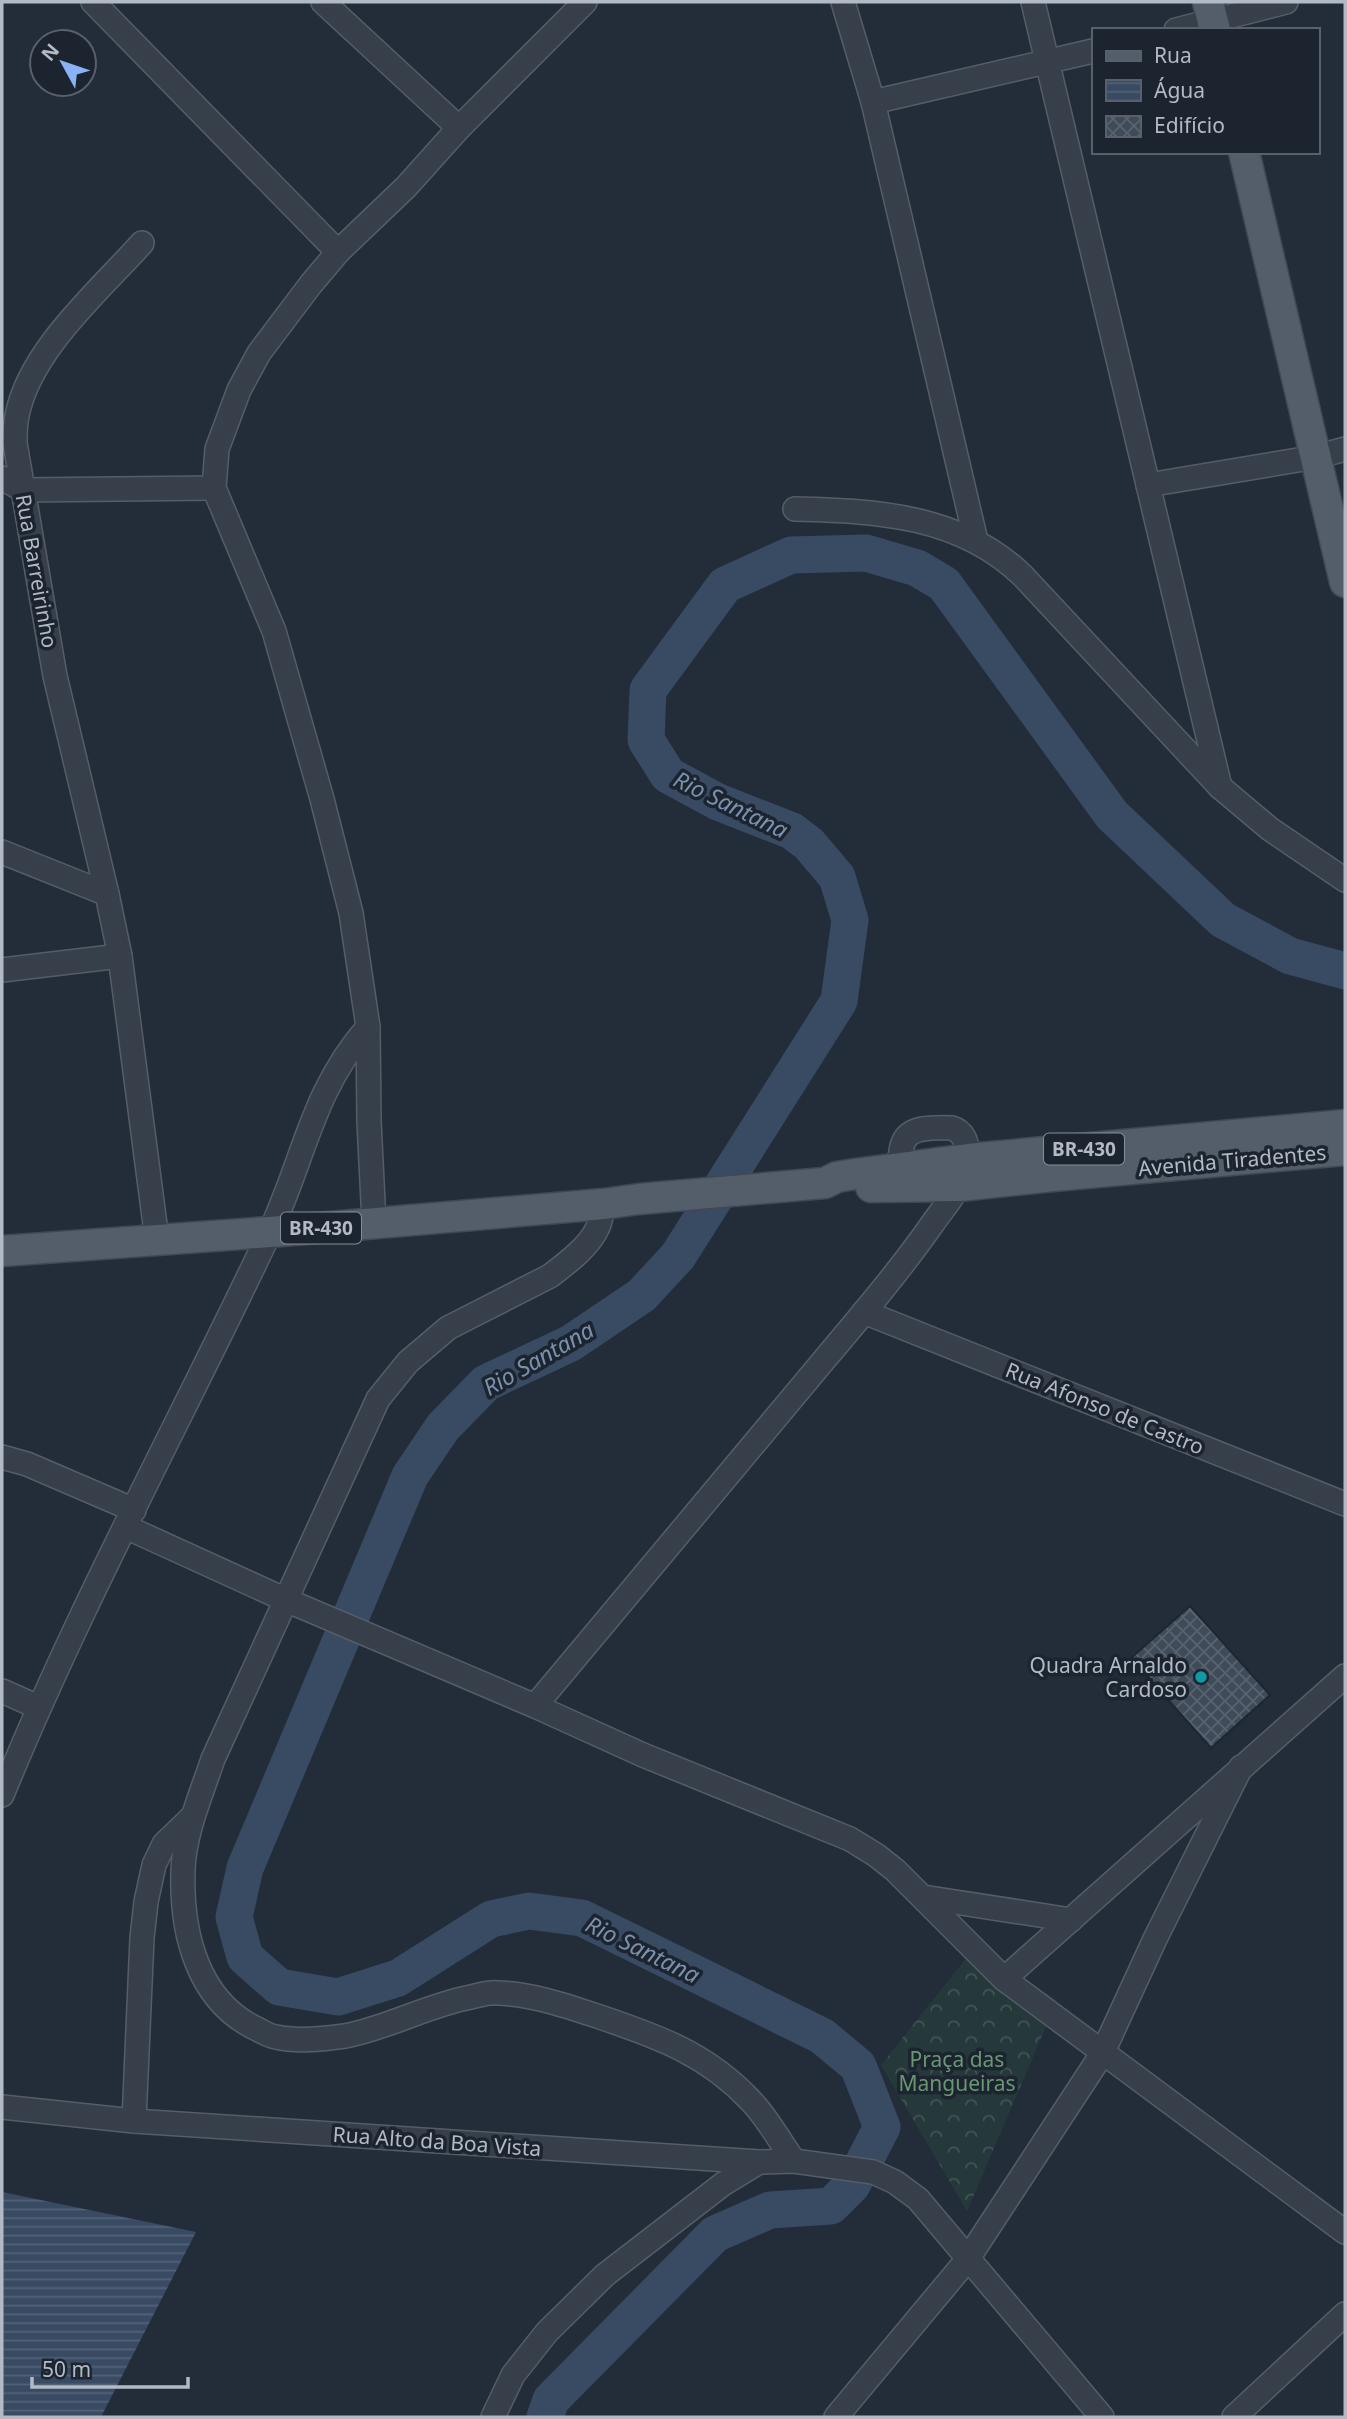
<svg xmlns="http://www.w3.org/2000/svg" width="1347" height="2419" font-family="'Noto Sans',sans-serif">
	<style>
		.forest { fill: url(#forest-crowns) }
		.water { fill: url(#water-rules) }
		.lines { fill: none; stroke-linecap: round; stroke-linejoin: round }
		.river { stroke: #394a63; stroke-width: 37 }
		.building { fill: url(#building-cross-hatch); stroke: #1e2631; stroke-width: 2 }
		.minor-casing { stroke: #555d68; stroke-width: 26 }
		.major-casing { stroke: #404853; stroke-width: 33 }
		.minor { stroke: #363f4a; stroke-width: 23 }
		.major { stroke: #545e6a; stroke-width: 30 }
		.culture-dot { fill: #0f9aa8; stroke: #1c242f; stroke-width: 2.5 }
		.labels { text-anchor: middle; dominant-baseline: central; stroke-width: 7; stroke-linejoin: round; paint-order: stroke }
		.shield { fill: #1c242f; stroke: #858d99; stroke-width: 2 }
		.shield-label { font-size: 19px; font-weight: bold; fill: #b2bac6 }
		.street-label { font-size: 21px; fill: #b2bac6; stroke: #1c242f }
		.poi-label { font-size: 21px; fill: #b2bac6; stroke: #1c242f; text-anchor: end }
		.park-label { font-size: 21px; fill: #699773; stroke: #1c242f }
		.water-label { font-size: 23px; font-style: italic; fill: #7b90ad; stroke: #1c242f }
	</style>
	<defs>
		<pattern id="forest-crowns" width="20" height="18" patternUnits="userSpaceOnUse" patternTransform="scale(1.75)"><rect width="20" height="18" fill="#25393b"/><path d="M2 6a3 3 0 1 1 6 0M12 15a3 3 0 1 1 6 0" fill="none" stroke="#425456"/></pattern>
		<pattern id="water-rules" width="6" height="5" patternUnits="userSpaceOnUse" patternTransform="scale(1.75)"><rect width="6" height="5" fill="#394a63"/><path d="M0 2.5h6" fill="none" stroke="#536278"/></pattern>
		<pattern id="building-cross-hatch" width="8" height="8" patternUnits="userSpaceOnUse" patternTransform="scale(1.75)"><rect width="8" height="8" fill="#3f4b59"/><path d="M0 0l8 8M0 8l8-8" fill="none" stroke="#58636f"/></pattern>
	</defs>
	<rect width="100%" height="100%" fill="#232d3a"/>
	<polygon class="forest" points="977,1945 1057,2001 967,2211 881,2065"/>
	<polygon class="water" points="2,2192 196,2232 101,2417 2,2417"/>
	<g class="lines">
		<polyline class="river" points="545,2417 551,2400 715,2234 770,2210 831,2206 852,2185 882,2127 858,2066 822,2036 582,1918 529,1911 491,1919 398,1978 338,1997 279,1987 245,1957 234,1917 245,1868 410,1476 443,1427 486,1383 571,1343 642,1295 678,1256 839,1001 850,920 837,877 809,844 792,831 718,802 668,775 646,740 648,690 725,585 791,555 866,553 917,568 944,584 1112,815 1223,920 1290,956 1345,971"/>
	</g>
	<polygon class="building" points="1190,1606 1270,1695 1211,1748 1131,1658"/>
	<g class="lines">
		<g class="minor-casing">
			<g id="minor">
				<polyline points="93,2 338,252"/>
				<polyline points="323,2 459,128"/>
				<polyline points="843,2 873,102 976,541"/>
				<polyline points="1033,2 1220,787"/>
				<polyline points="1176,30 1286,2"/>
				<polyline points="873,102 1093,51"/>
				<polyline points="2,478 23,490 214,488"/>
				<polyline points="1148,485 1316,457 1345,449"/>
				<path d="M 795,509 C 877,511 960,515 1023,576 L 1220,787 L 1270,829 L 1345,880"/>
				<polyline points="2,852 107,894 120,956 157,1240"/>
				<path d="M 107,894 L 55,676 L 15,443 C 15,434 15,425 17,416 C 29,351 99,291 142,243"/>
				<polyline points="2,970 120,956"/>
				<path d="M 604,1204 C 602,1211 601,1220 598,1227 C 589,1247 567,1263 550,1276 L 448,1328 L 408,1362 L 378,1399 L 213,1759 C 201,1795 184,1833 183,1871 C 181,1932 197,2001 257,2029 C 263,2032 269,2036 276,2037 C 297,2042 323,2039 345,2036 C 388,2028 428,2005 471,1997 C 480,1995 489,1992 497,1993 C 533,1994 567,2006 600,2017 C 659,2037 707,2054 751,2101 C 768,2118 780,2142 794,2161"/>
				<polyline points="374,1223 369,1121 368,1027 351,913 322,799 274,631 214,488 217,449 239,390 259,353 311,284 338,252 406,187 459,128 585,2"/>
				<polyline points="864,1312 1345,1504"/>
				<polyline points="2,1457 27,1464 134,1510"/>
				<polyline points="126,1527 286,1600 535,1706 643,1755 850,1839 876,1855 895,1870 1004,1979 1345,2232"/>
				<polyline points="2,1691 38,1707"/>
				<path d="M 535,1706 C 631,1591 728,1475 824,1360 C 862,1315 900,1270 933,1223 C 942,1210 954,1197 960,1183 C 968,1167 974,1135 952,1128 C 901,1126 899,1136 900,1182"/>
				<path d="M 2,1795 C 80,1604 180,1422 268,1236 C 304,1161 311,1092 368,1027"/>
				<polyline points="923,1897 1071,1920"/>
				<polyline points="1004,1979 1345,1676"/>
				<polyline points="2,2107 134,2121 759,2162 794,2161 873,2172 895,2182 918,2199 1102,2417"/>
				<polyline points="134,2121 142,1938 146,1902 154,1865 164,1844 192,1817"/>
				<polyline points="493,2417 513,2375 547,2332 605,2275 723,2184 759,2162"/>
				<polyline points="836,2417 967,2260 1102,2054 1155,1939 1241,1767"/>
				<polyline points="1234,2417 1345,2314"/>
			</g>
		</g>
		<g class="major-casing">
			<g id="major">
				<polyline points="1208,2 1215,30"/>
				<polyline points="1244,152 1345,582"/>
				<polyline points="871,1187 959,1186 1053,1176 1345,1150"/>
				<polyline points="2,1251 270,1232 604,1204 639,1199 825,1183 837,1177 855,1174 968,1159 1345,1125"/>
			</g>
		</g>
		<use href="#minor" class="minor"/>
		<use href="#major" class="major"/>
	</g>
	<circle class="culture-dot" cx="1201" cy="1677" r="7"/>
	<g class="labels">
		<g class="shield">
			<rect x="1044" y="1133.5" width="80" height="31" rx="5"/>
			<rect x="281" y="1212.5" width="80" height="31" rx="5"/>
		</g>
		<g class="shield-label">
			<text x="1084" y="1149">BR-430</text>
			<text x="321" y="1228">BR-430</text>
		</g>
		<g class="street-label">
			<text transform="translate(37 571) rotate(80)">Rua Barreirinho</text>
			<text transform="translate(1232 1160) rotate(-5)">Avenida Tiradentes</text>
			<text transform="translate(1105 1408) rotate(22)">Rua Afonso de Castro</text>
			<text transform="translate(437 2141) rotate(4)">Rua Alto da Boa Vista</text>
		</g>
		<g class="poi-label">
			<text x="1187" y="1665">Quadra Arnaldo<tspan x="1187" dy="24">Cardoso</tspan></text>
		</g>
		<g class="park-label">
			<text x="957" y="2059">Praça das<tspan x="957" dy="24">Mangueiras</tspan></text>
		</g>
		<g class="water-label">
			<text transform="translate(731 804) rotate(26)">Rio Santana</text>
			<text transform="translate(538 1358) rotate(-30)">Rio Santana</text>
			<text transform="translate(643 1949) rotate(26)">Rio Santana</text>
		</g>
	</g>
	<rect width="1347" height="2419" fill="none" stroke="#b2bac6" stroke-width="7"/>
	<rect x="1092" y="28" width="228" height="126" fill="#1c242f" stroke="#58606b" stroke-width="2"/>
	<rect x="1106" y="51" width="35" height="10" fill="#545e6a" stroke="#58606b" stroke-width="2"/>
	<text x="1154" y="63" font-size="21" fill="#b2bac6">Rua</text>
	<rect x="1106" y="80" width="35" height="21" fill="url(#water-rules)" stroke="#58606b" stroke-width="2"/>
	<text x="1154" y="98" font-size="21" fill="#b2bac6">Água</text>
	<rect x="1106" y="116" width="35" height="21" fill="url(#building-cross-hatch)" stroke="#58606b" stroke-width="2"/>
	<text x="1154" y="133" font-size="21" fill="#b2bac6">Edifício</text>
	<g transform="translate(63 63) rotate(310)"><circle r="33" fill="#1c242f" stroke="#58606b" stroke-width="2"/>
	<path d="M0-5L12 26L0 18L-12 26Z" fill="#89b3f4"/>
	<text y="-10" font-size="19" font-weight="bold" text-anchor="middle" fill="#b2bac6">N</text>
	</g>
	<path d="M32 2377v10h156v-10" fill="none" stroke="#b2bac6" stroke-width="3.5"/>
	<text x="42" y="2377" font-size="21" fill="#b2bac6" stroke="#1c242f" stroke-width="5" paint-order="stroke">50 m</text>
</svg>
